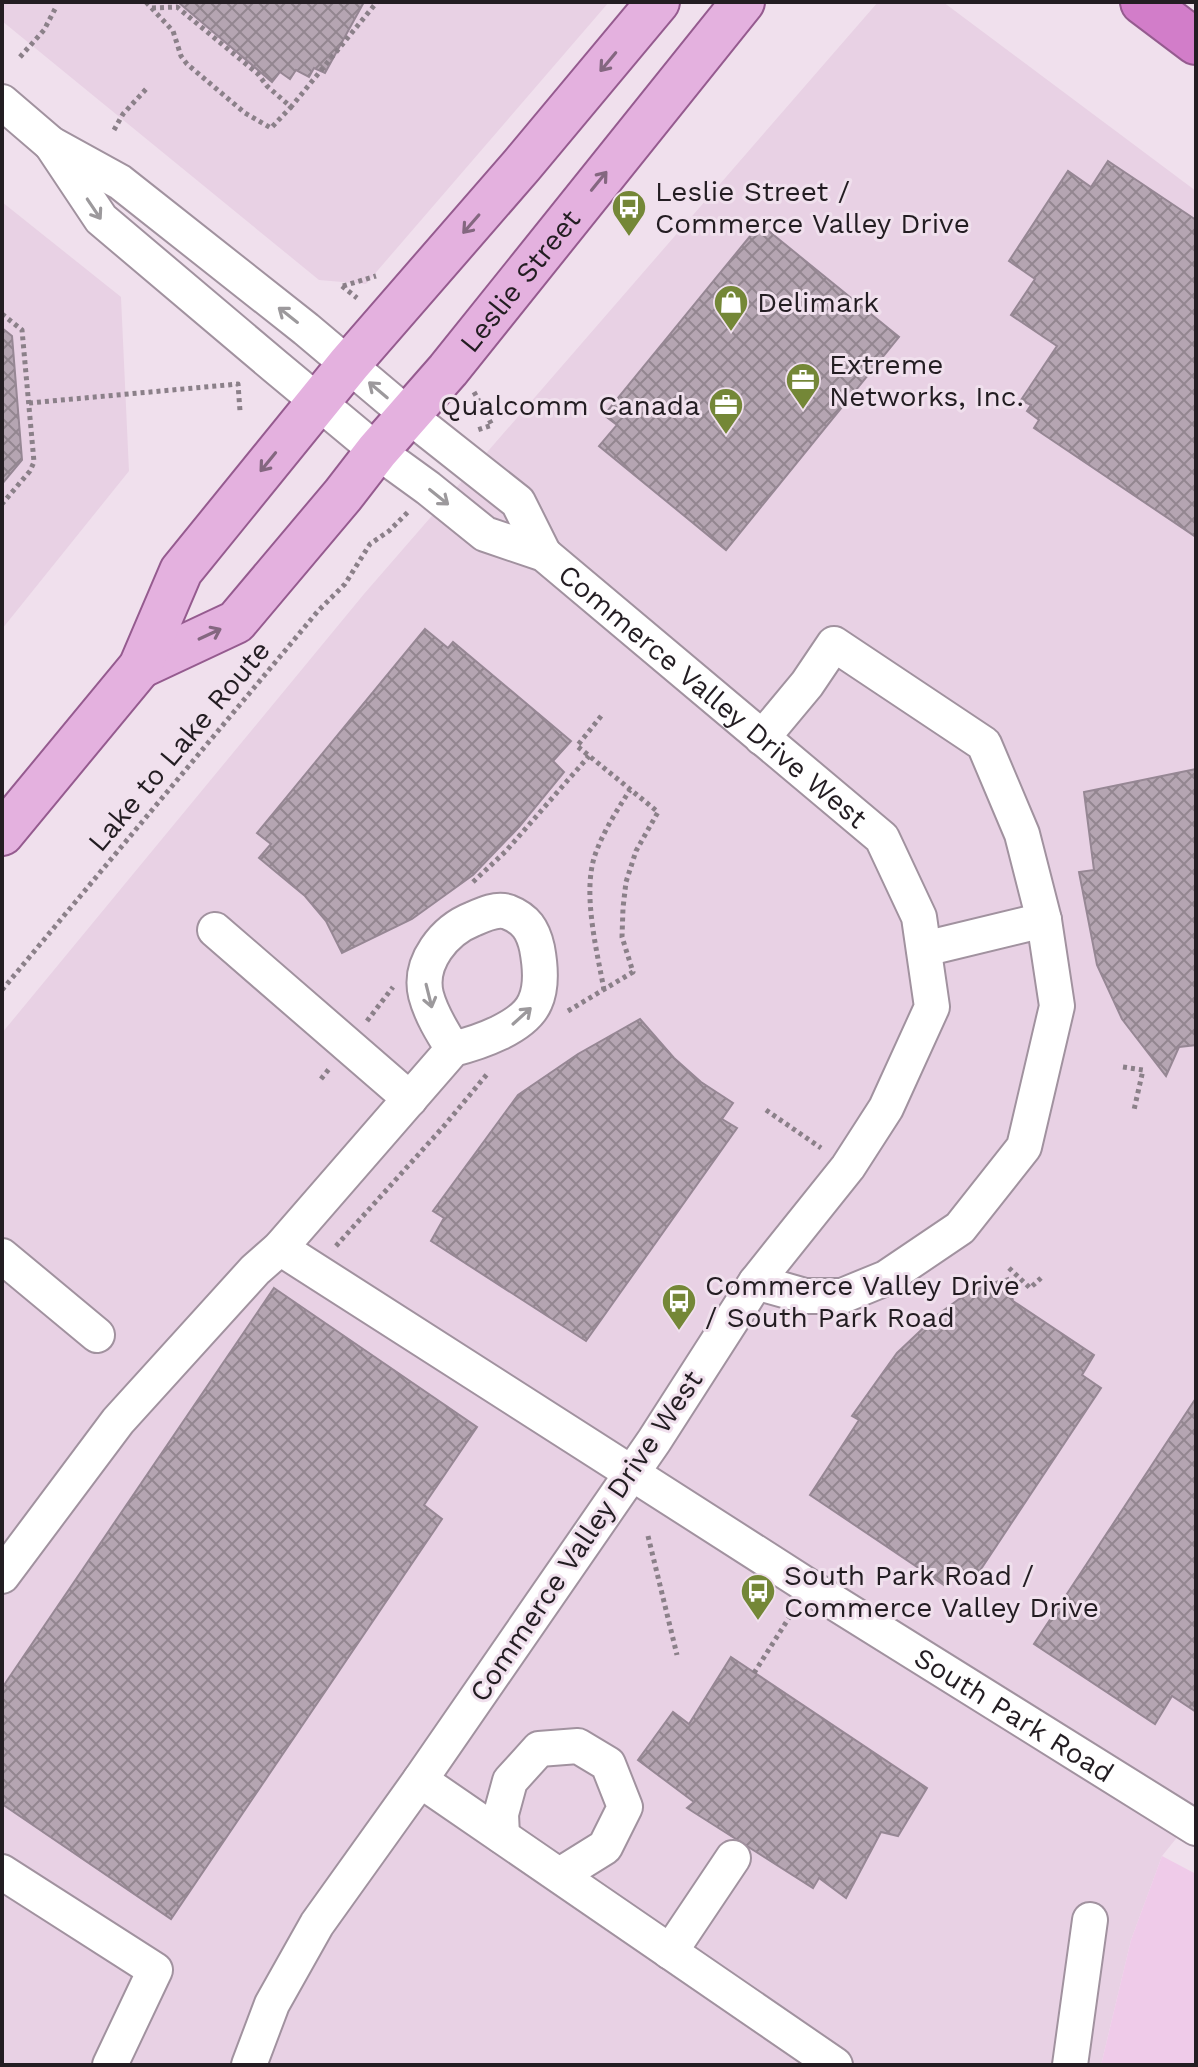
<svg xmlns="http://www.w3.org/2000/svg" width="1198" height="2067" font-family="'Work Sans',sans-serif">
	<style>
		.built { fill: #e8d1e4 }
		.green { fill: #efcbe9 }
		.building { fill: url(#building-cross-hatch); stroke: #968794; stroke-width: 2 }
		.lines { fill: none; stroke-linecap: round; stroke-linejoin: round }
		.minor-casing { stroke: #a1929f; stroke-width: 38 }
		.major-casing { stroke: #955b8f; stroke-width: 46 }
		.highway-casing { stroke: #955b8f; stroke-width: 48 }
		.path { stroke: #8b8089; stroke-width: 5; stroke-dasharray: 4 4; stroke-linecap: butt }
		.minor { stroke: #fff; stroke-width: 34 }
		.major { stroke: #e4b1df; stroke-width: 42 }
		.highway { stroke: #d27dc9; stroke-width: 44 }
		.oneway { stroke: #846780 }
		.oneway2 { stroke: #9c999c }
		.labels { text-anchor: middle; dominant-baseline: central; stroke-width: 6; stroke-linejoin: round; paint-order: stroke }
		.poi-label { font-size: 28px; fill: #231d22; stroke: #f0e0ed; text-anchor: start }
		.street-label { font-size: 28px; fill: #231d22; stroke: #f0e0ed }
	</style>
	<defs>
		<pattern id="building-cross-hatch" width="8" height="8" patternUnits="userSpaceOnUse" patternTransform="scale(2)"><rect width="8" height="8" fill="#b5a5b2"/><path d="M0 0l8 8M0 8l8-8" fill="none" stroke="#938690"/></pattern>
	</defs>
	<rect width="100%" height="100%" fill="#f0e0ed"/>
	<g class="built">
		<polygon points="2,2 609,2 366,284 319,280 2,21"/>
		<polygon points="878,2 943,2 1196,191 1196,1814 1162,1856 1131,1940 1101,2065 2,2065 2,1033 364,594"/>
		<polygon points="2,202 121,297 129,471 2,629"/>
	</g>
	<polygon class="green" points="1162,1856 1196,1874 1196,2065 1101,2065 1131,1940"/>
	<g class="building">
		<polygon points="178,2 364,2 325,73 314,68 309,77 296,70 290,79 280,72 272,82"/>
		<polygon points="1108,161 1196,220 1196,537 1034,428 1039,420 1027,411 1031,405 1021,400 1057,346 1011,315 1035,279 1009,261 1068,171 1091,187"/>
		<polygon points="760,224 899,337 726,550 599,446 617,425 604,415"/>
		<polygon points="2,328 12,336 22,460 2,484"/>
		<polygon points="425,629 448,648 453,642 571,741 553,761 564,772 519,827 473,875 412,919 342,953 326,921 305,896 259,858 271,844 257,833"/>
		<polygon points="1196,769 1196,1045 1179,1047 1166,1076 1122,1019 1097,965 1079,872 1094,870 1084,792"/>
		<polygon points="640,1019 674,1058 701,1082 733,1103 722,1119 737,1128 586,1341 431,1241 444,1218 433,1211 518,1095 578,1054"/>
		<polygon points="1008,1278 1013,1301 1094,1355 1082,1375 1101,1388 975,1578 956,1565 944,1585 810,1495 859,1420 852,1416 897,1353 936,1316 959,1299 984,1286"/>
		<polygon points="274,1288 477,1427 424,1505 442,1519 171,1919 2,1804 2,1688"/>
		<polygon points="1196,1398 1196,1712 1172,1696 1155,1724 1034,1644"/>
		<polygon points="731,1657 927,1788 898,1836 881,1832 846,1898 819,1878 813,1888 687,1808 694,1802 638,1760 673,1712 689,1724"/>
	</g>
	<g class="lines">
		<g class="minor-casing">
			<g id="minor">
				<polyline points="2,102 51,144 120,182 306,329 408,415 518,502 544,554"/>
				<path id="s1" d="M 51,144 L 101,219 L 276,367 L 377,451 L 428,488 L 485,534 L 544,554 L 882,838 L 919,917 L 932,1007 L 886,1108 L 848,1167 L 756,1282 L 654,1441 L 420,1780 L 317,1924 L 272,2004 L 249,2065"/>
				<polyline points="215,930 410,1099"/>
				<polyline points="924,949 1044,920"/>
				<path id="s2" d="M 280,1248 L 808,1586 L 1196,1828"/>
				<polyline points="2,1256 97,1335"/>
				<polyline points="756,1282 805,1296 842,1296 886,1278 960,1228 1024,1147 1057,1006 1044,920 1022,834 984,744 834,644 807,684 762,738"/>
				<path d="M 2,1576 L 118,1421 L 255,1270 L 280,1248 L 453,1049 C 477,1043 524,1028 535,1002 C 542,987 540,964 537,948 C 533,930 526,919 508,912 C 497,908 484,914 473,919 C 445,930 418,962 426,995 C 431,1014 442,1032 453,1049"/>
				<polyline points="420,1780 835,2065"/>
				<polyline points="502,1836 501,1814 510,1781 539,1749 578,1746 608,1764 625,1807 605,1847 560,1875"/>
				<polyline points="2,1872 155,1970 110,2065"/>
				<polyline points="670,1952 733,1858"/>
				<polyline points="1070,2065 1090,1920"/>
			</g>
		</g>
		<g class="major-casing">
			<g id="major">
				<path id="s3" d="M 140,667 L 236,622 L 343,495 L 377,451 L 448,370 L 743,2"/>
				<polyline points="2,834 140,667 181,571 349,364 522,165 658,2"/>
			</g>
		</g>
		<g class="highway-casing">
			<polyline id="highway" points="1143,2 1196,42"/>
		</g>
		<g class="path">
			<polyline points="146,2 173,31 181,56 187,64 245,113 271,128 291,107"/>
			<polyline points="152,8 177,7 258,74 267,86 291,107 377,2"/>
			<polyline points="20,57 44,30 55,9"/>
			<polyline points="114,130 123,114 148,87"/>
			<polyline points="342,286 357,298"/>
			<polyline points="343,286 376,276"/>
			<polyline points="2,314 22,330 34,462 30,471 2,504"/>
			<polyline points="474,392 492,425 477,430"/>
			<polyline points="29,403 238,384 240,411"/>
			<polyline points="473,882 506,851 589,756"/>
			<polyline points="2,990 318,611 345,584 370,544 389,531 409,511"/>
			<path d="M 604,990 C 597,951 582,893 595,855 C 603,832 617,810 630,790"/>
			<polyline points="568,1011 633,972 622,937 623,908 626,882 636,851 658,812 577,746 602,715"/>
			<polyline points="367,1021 393,987"/>
			<polyline points="1123,1067 1143,1070 1134,1110"/>
			<polyline points="321,1079 329,1069"/>
			<polyline points="766,1110 821,1148"/>
			<polyline points="336,1246 444,1126 488,1073"/>
			<polyline points="1009,1268 1030,1288 1041,1278"/>
			<polyline points="648,1536 677,1655"/>
			<polyline points="754,1673 792,1613"/>
		</g>
		<use href="#minor" class="minor"/>
		<use href="#major" class="major"/>
		<use href="#highway" class="highway"/>
	</g>
	<defs><path id="oneway-shaft" d="M-6 0H5M1.5-3L5.5 0L1.5 3" fill="none" stroke-width="1.6" stroke-linecap="round" stroke-linejoin="round" transform="scale(2)"/></defs>
	<g class="oneway">
		<use href="#oneway-shaft" transform="translate(608 62) rotate(130)"/>
		<use href="#oneway-shaft" transform="translate(599 181) rotate(-51)"/>
		<use href="#oneway-shaft" transform="translate(471 224) rotate(131)"/>
		<use href="#oneway-shaft" transform="translate(268 462) rotate(129)"/>
		<use href="#oneway-shaft" transform="translate(210 634) rotate(-25)"/>
	</g>
	<g class="oneway2">
		<use href="#oneway-shaft" transform="translate(94 209) rotate(56)"/>
		<use href="#oneway-shaft" transform="translate(288 315) rotate(-142)"/>
		<use href="#oneway-shaft" transform="translate(378 390) rotate(-140)"/>
		<use href="#oneway-shaft" transform="translate(439 497) rotate(39)"/>
		<use href="#oneway-shaft" transform="translate(429 996) rotate(76)"/>
		<use href="#oneway-shaft" transform="translate(522 1016) rotate(-42)"/>
	</g>
	<defs>
		<g id="bus-pin" transform="scale(1.8)"><path d="M0 17L-7.5 6A9.5 9.5 0 1 1 7.5 6Z" fill="#748737" stroke="#f0e0ed"/><path d="M-5-6H5V4H4V6H2V4H-2V6H-4V4H-5ZM-3.5-4V0h7V-4ZM-3.5 1.2v1.5H-2V1.2ZM2 1.2v1.5H3.5V1.2Z" fill="#fff"/></g>
		<g id="shop-pin" transform="scale(1.8)"><path d="M0 17L-7.5 6A9.5 9.5 0 1 1 7.5 6Z" fill="#748737" stroke="#f0e0ed"/><path d="M-5-2.5h2.3a2.7 3.5 0 0 1 5.4 0H5L5.5 6h-11ZM-1.5-2.5h3a1.5 2.3 0 0 0-3 0Z" fill="#fff"/></g>
		<g id="office-pin" transform="scale(1.8)"><path d="M0 17L-7.5 6A9.5 9.5 0 1 1 7.5 6Z" fill="#748737" stroke="#f0e0ed"/><path d="M-6-3h4V-5.5h4V-3h4V5H-6ZM-1-4.5V-3h2v-1.5ZM-6 0V1H6V0Z" fill="#fff"/></g>
	</defs>
	<g fill-rule="evenodd">
		<use href="#bus-pin" x="629" y="207"/>
		<use href="#shop-pin" x="731" y="302"/>
		<use href="#office-pin" x="803" y="380"/>
		<use href="#office-pin" x="726" y="405"/>
		<use href="#bus-pin" x="679" y="1301"/>
		<use href="#bus-pin" x="758" y="1591"/>
	</g>
	<g class="labels">
		<g class="poi-label">
			<text x="655" y="191">Leslie Street /<tspan x="655" dy="32">Commerce Valley Drive</tspan></text>
			<text x="757" y="302">Delimark</text>
			<text x="829" y="364">Extreme<tspan x="829" dy="32">Networks, Inc.</tspan></text>
			<text x="700" y="405" text-anchor="end">Qualcomm Canada</text>
			<text x="705" y="1285">Commerce Valley Drive<tspan x="705" dy="32">/ South Park Road</tspan></text>
			<text x="784" y="1575">South Park Road /<tspan x="784" dy="32">Commerce Valley Drive</tspan></text>
		</g>
		<g class="street-label">
			<text stroke="none"><textPath href="#s3" startOffset="550">Leslie Street</textPath></text>
			<text stroke="none"><textPath href="#s1" startOffset="870">Commerce Valley Drive West</textPath></text>
			<text transform="translate(179 746) rotate(-50)">Lake to Lake Route</text>
			<text transform="translate(586 1536) rotate(-56)">Commerce Valley Drive West</text>
			<text stroke="none"><textPath href="#s2" startOffset="870">South Park Road</textPath></text>
		</g>
	</g>
	<rect width="1198" height="2067" fill="none" stroke="#231d22" stroke-width="8"/>
</svg>
